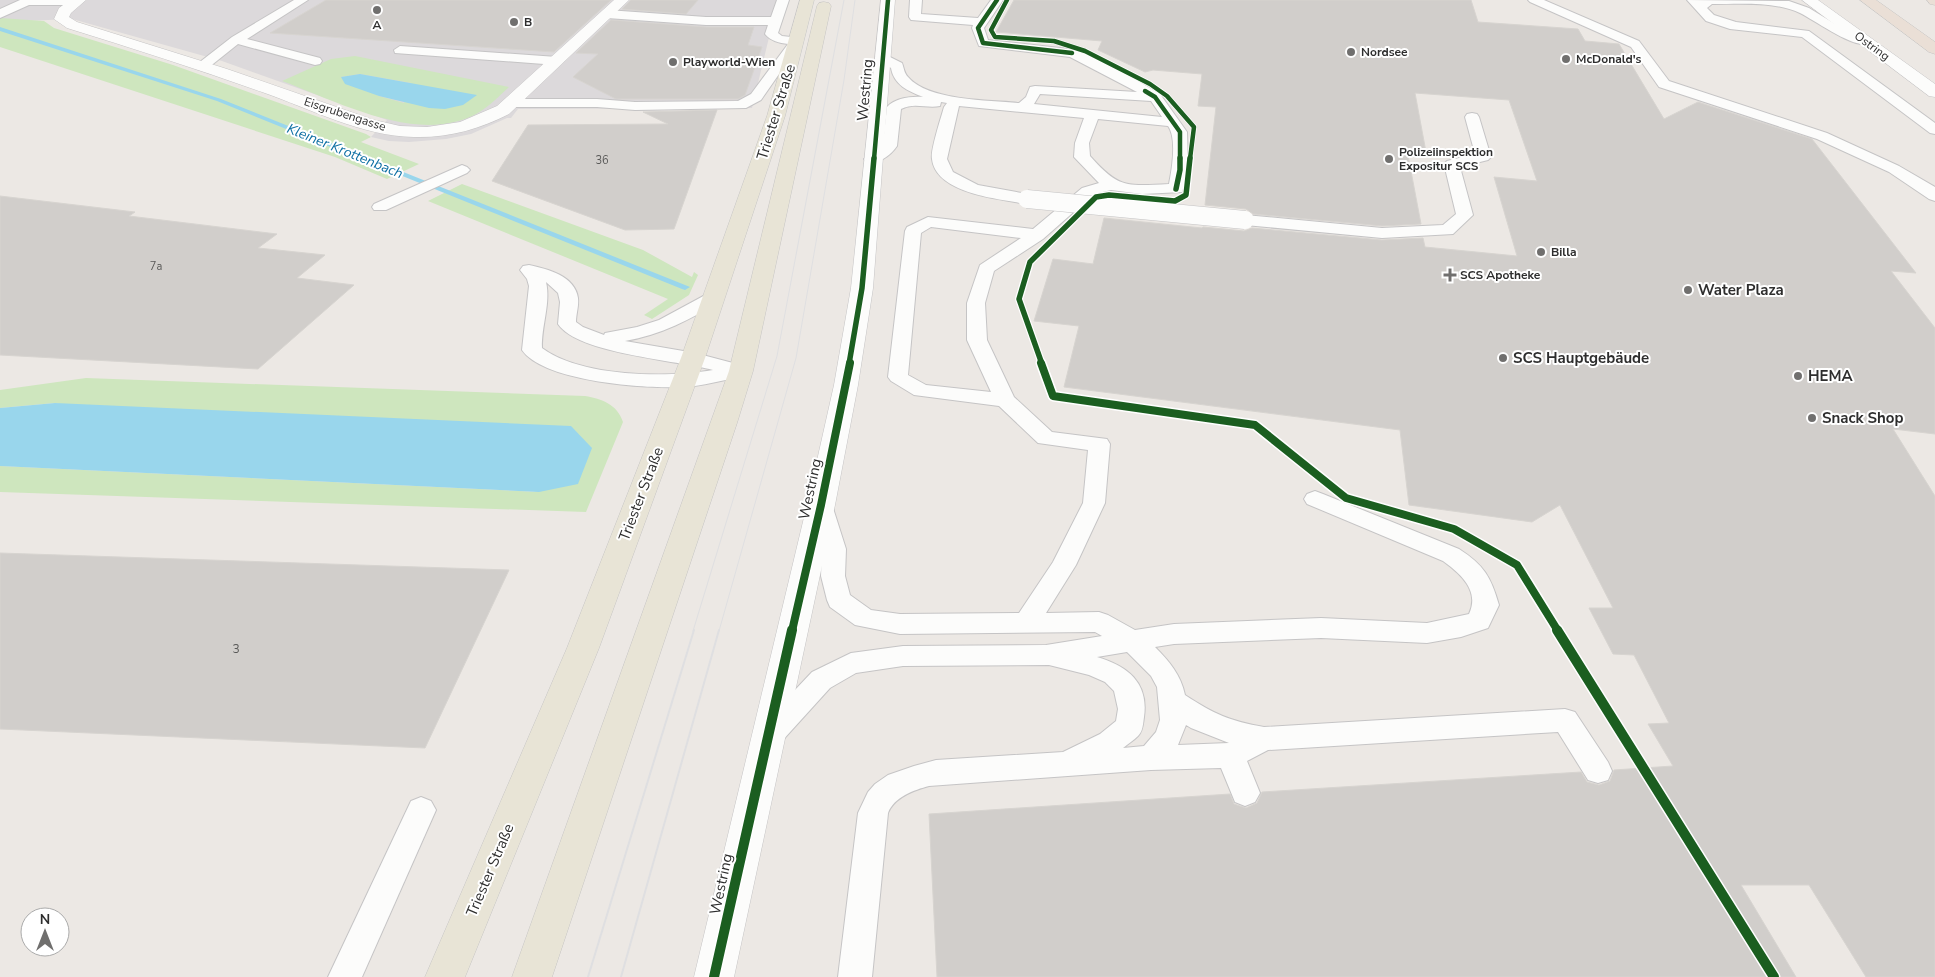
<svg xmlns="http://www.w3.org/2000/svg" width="1935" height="977" font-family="'Nunito Sans',sans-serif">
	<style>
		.industrial { fill: #dcd9db }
		.green { fill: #cee6be; fill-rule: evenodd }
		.water { fill: #99d6ec }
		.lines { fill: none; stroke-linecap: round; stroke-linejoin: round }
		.stream { fill: #99d6ec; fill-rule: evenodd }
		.building { fill: #d1cecb; stroke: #d7d4d0 }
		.lane-casing { stroke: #c5c4c5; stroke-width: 2 }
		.street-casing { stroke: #c5c4c5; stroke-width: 1 }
		.primary-casing { stroke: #c6c5c4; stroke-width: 1 }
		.highway-casing { stroke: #c6c5c4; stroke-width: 1 }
		.lane { fill: #fcfcfb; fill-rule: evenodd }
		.street { fill: #fcfcfb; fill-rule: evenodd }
		.primary { fill: #e8e4d6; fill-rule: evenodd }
		.highway { fill: #eadfd6; fill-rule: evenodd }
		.tram-far1 { stroke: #dfdfe1; stroke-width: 1 }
		.tram { stroke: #dfdfe1; stroke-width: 2 }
		.lane-bridge-casing { stroke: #c5c4c5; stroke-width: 19; stroke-linecap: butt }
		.lane-bridge { stroke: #fcfcfb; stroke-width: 18 }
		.cycleway-far3-casing { stroke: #fff; stroke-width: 6 }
		.cycleway-far2-casing { stroke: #fff; stroke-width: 8 }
		.cycleway-far1-casing { stroke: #fff; stroke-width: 11 }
		.cycleway-casing { stroke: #fff; stroke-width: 13 }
		.cycleway-far3 { stroke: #1b5e20; stroke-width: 4.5 }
		.cycleway-far2 { stroke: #1b5e20; stroke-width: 5.5 }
		.cycleway-far1 { stroke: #1b5e20; stroke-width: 8 }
		.cycleway { stroke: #1b5e20; stroke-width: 10 }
		.poi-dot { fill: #706f6e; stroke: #fff; stroke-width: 2 }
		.labels { text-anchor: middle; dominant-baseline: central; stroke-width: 4; stroke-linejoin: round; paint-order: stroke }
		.far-number-label { font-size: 11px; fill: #585857 }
		.far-poi-label { font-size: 12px; font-weight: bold; fill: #2e2e2e; stroke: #fff; text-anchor: start }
		.far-street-label { font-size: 12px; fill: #2e2e2e; stroke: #fff }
		.number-label { font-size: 12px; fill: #585857 }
		.far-water-label { font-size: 14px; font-style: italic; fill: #0d6fa3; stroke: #fff }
		.street-label { font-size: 15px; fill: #2e2e2e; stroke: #fff }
		.poi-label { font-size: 15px; font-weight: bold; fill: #2e2e2e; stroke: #fff; text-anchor: start }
	</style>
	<rect width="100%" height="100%" fill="#ece8e4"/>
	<polygon class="industrial" points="0,0 778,0 752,108 518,109 511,118 507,118 471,134 446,139 409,142 389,141 371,137 387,120 222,61 72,19 0,22"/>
	<g class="green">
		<polygon points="0,18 44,21 54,28 173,65 366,134 371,137 361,142 419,164 387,179 335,157 0,47"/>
		<path d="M 355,56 L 509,87 C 499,96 489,107 476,114 C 418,145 339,102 282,81 L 331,59 ZM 360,74 L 411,83 L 404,103 L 379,96 L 341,77 Z"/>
		<polygon points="462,184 643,250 692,277 694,272 698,275 689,295 652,319 644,315 668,299 428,201"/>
		<path d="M 86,378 L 585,396 C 602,399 617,404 623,422 L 586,512 L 0,492 L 0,466 L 539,492 L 55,403 L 0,408 L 0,390 Z"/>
	</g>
	<g class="water">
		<polygon points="360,74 477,95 463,105 445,109 429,108 379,96 345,84 341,77"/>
		<polygon points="55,403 571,426 592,448 578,484 539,492 0,466 0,408"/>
	</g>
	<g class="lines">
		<polygon class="stream" points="0,27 221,99 690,287 685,290 682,289 217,101 0,31"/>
	</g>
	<g class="building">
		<polygon points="326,0 611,0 554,52 270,33"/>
		<polygon points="631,0 698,0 686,14 622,9"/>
		<polygon points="1014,0 1471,0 1478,22 1578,29 1585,41 1619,44 1664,119 1698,102 1812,139 1916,273 1891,271 1935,328 1935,434 1893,429 1935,496 1935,977 1866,977 1809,885 1741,885 1796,977 937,977 929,814 1230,794 1234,804 1246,808 1257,803 1262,792 1581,772 1587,782 1599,785 1610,781 1614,770 1673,766 1648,724 1669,723 1634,655 1613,654 1589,608 1613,608 1560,505 1532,522 1409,505 1400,430 1064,387 1079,326 1034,321 1053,259 1093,264 1104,218 1202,228 1203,227 1244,231 1252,228 1382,240 1423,238 1425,247 1517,256 1494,177 1537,181 1509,100 1415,93 1426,152 1407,150 1421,224 1382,226 1253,214 1246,209 1205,205 1216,107 1198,106 1202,74 1153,70 1145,72 1098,50 1102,41 996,32"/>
		<polygon points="611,20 706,27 754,27 748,45 762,47 745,95 738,99 616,99 573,77 598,54 576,53"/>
		<polygon points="717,110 674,229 625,230 492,181 528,125 668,124 643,112"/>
		<polygon points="0,196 135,212 129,216 277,234 258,248 325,255 297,278 354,285 258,369 0,355"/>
		<polygon points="0,553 509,570 425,748 0,729"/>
	</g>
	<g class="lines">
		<g class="lane-casing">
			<g id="lane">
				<polygon points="20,0 83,0 84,1 78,5 29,5 0,18 0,9"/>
				<polygon points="294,0 308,0 247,39 320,58 322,61 320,64 315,65 238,44 208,68 198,68 196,65 232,37"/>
				<path d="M 777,0 L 789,0 L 778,33 L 782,36 L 800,38 L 802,41 L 761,100 L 746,108 L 635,110 L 597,107 L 512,107 L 505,103 L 512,99 L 597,99 L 635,102 L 738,101 L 751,94 L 788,44 C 779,43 771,41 765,34 L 768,25 L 706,25 L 607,18 L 601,14 L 607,10 L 706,17 L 771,17 Z"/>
				<path d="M 910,0 L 922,0 L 921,14 L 978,18 L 991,0 L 1003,0 L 984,28 L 988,40 L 1078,50 L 1121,71 L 1160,94 L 1187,132 L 1188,170 L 1182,192 L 1142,194 L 1111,190 L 1094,194 L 1043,239 L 994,271 L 985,303 L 987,340 L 1014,397 L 1052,432 L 1107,439 L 1110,444 L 1105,503 L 1076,565 L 1046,613 L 1099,612 L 1108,615 L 1135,630 L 1174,624 L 1321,618 L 1427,623 L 1469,614 C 1480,591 1461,574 1443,561 L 1307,504 L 1304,499 L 1307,494 L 1315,491 L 1323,494 L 1459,549 C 1484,565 1491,577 1499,605 L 1488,628 L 1461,637 L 1427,643 L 1321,638 L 1174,644 L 1155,647 C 1169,661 1181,675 1185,695 C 1214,714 1230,721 1264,727 L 1565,709 L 1575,712 L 1608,762 L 1612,771 L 1608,780 L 1598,783 L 1588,780 L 1558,732 L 1268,750 L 1247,761 L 1260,793 L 1255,802 L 1245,806 L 1235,802 L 1221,768 L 1151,770 L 929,786 C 914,790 894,797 888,813 L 872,977 L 838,977 L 858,813 L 868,792 L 875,784 L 888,775 L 914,766 L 936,760 L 1063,752 L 1100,734 L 1116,721 L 1118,709 L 1114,691 L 1105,682 L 1089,675 L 1049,665 L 903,666 L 856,673 L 830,688 L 781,742 L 771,746 L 761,742 L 757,734 L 761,726 L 812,672 L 851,653 L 903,646 L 1046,645 L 1102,636 L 1095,632 L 900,634 L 855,625 L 830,607 L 827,600 L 821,576 L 822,549 L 810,505 L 813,500 L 821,497 L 829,500 L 832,505 L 846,549 L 845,576 L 850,595 L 871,610 L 900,614 L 1019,613 L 1053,562 L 1083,503 L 1088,450 L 1038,443 L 999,406 L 914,395 L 891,381 L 888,377 L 905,231 L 907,227 L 928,217 L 1033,229 L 1082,188 L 1099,183 L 1074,157 L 1075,143 L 1084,118 L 959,106 L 947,159 L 953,172 L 978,185 L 1027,194 L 1033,196 L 1035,199 L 1033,202 L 1027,204 C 1000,199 936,194 932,159 C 930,151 941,118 944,107 L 947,103 L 941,102 L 940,106 C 927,109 915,102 901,109 L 897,146 C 891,155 878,165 867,162 L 864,159 L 883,144 L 887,107 C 895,98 911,96 923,97 C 908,91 894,85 891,68 L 876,57 L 882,53 L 902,63 C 904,68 904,73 908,77 C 928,101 990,100 1019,103 L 1026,97 L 1030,87 L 1035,86 L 1137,92 L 1070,57 L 979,46 L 972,28 L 973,25 L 911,20 L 909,17 ZM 1040,94 L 1151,101 L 1162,117 L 1034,104 ZM 1098,119 L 1168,126 C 1177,138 1172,169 1169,184 C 1127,186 1119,189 1090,156 L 1089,143 ZM 931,227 L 1021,238 L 980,265 L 967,303 L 967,340 L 991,392 L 926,385 L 908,375 L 921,233 ZM 1127,652 L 1151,676 L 1157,687 L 1160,720 L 1156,732 L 1144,746 L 1123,748 C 1128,744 1134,740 1138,736 C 1143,731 1143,724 1144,717 C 1149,682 1127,666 1097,657 ZM 1186,725 L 1191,728 L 1229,743 L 1178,745 Z"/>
				<polygon points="1528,0 1544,0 1639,41 1669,81 1827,133 1899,166 1935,187 1935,201 1929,199 1889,172 1817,139 1659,87 1631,47 1530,2"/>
				<path d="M 1687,0 L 1789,1 L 1809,8 L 1835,24 L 1869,38 L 1871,41 L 1869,44 C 1852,48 1816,21 1800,13 C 1774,1 1740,4 1712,4 L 1707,8 L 1714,15 L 1736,22 L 1809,31 L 1935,123 L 1935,134 L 1930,133 L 1802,37 L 1730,29 L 1706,21 Z"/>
				<polygon points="400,46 557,57 564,61 557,65 395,53 394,50"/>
				<polygon points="1472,113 1477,114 1479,117 1491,157 1488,160 1460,167 1473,215 1453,234 1382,238 1245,225 1239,224 1237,220 1239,216 1245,215 1382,228 1443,225 1456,214 1444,164 1447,161 1475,154 1465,117 1467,114"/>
				<polygon points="462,165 467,167 470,170 467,173 386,210 374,210 372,207 374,204"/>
				<path d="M 529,265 C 548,269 575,276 578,298 C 579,306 576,314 576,322 L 583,327 L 604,335 L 605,333 L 637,327 L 659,320 L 709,293 L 715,292 L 721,293 L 724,297 L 721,301 C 691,319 661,335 625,341 L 695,353 L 748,367 L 751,371 L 748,375 L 741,377 C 722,380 703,386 684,387 C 647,389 544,382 522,350 L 529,286 L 527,279 L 520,270 L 523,266 ZM 546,282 L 558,293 L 560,302 L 558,324 C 578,354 677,360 713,370 C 666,378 581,377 542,348 C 541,327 551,303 546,282 Z"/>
				<polygon points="421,797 431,801 436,810 362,977 328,977 411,801"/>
			</g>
		</g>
		<g class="street-casing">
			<g id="street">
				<path d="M 70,0 L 86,0 L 71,13 L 69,17 L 77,22 L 227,69 L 374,120 L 400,126 L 427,127 L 460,122 L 497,106 L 614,0 L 629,0 L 509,114 C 480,129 448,138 414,137 C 361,136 311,109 262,92 C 197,69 132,48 67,28 L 54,19 L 59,8 Z"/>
				<polygon points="881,0 895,0 873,288 858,385 835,505 734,977 694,977 807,505 834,385 851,288"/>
				<polygon points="1802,0 1818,0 1935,84 1935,97 1929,96"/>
			</g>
		</g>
		<g class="primary-casing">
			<g id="primary">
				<polygon points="800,0 814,0 785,116 705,358 599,648 465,977 425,977 567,648 681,358 767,116"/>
				<polygon points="824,2 829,3 831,6 753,371 737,423 552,977 512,977 729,371 817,6 819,3"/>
			</g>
		</g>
		<g class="highway-casing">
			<g id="highway">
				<polygon points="1860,0 1876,0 1935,42 1935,54 1929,52"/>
				<polygon points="1927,0 1935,0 1935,5 1930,4"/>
			</g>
		</g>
		<use href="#lane" class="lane"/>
		<use href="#street" class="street"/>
		<use href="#primary" class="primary"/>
		<use href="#highway" class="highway"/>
		<g class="tram-far1">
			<polyline points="693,631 777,356 844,0"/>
			<polyline points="719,631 796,358 844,80 855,0"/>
		</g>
		<g class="tram">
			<polyline points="588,977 694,630"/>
			<polyline points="621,977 719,630"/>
		</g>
		<g class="lane-bridge-casing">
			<polyline id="lane-bridge" points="1027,199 1245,220"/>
		</g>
		<use href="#lane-bridge" class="lane-bridge"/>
		<g class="cycleway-far3-casing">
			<g id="cycleway-far3">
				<polyline points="997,0 978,28 983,43 1072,53"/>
				<polyline points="1007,0 991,30 995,37 1054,41 1085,51 1150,84 1167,96 1194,127 1190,159"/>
				<polyline points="1145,91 1155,97 1180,132 1180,159"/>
				<polyline points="874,159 888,0"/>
			</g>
		</g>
		<g class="cycleway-far2-casing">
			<g id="cycleway-far2">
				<polyline points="1176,189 1180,170 1180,158"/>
				<polyline points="849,364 862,288 874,158"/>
				<polyline points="1042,364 1019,299 1030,262 1096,197 1109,195 1175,201 1186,195 1190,158"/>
			</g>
		</g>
		<g class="cycleway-far1-casing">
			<g id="cycleway-far1">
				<polyline points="1041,363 1053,396 1255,425 1346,498 1454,529 1517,565 1558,631"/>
				<polyline points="792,631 821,505 850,363"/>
			</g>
		</g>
		<g class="cycleway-casing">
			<g id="cycleway">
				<polyline points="1557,630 1774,977"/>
				<polyline points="714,977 792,630"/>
			</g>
		</g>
		<use href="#cycleway-far3" class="cycleway-far3"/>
		<use href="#cycleway-far2" class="cycleway-far2"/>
		<use href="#cycleway-far1" class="cycleway-far1"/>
		<use href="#cycleway" class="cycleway"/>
	</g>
	<g class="poi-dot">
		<circle cx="377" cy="10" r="5"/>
		<circle cx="514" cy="22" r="5"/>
		<circle cx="1351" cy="52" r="5"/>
		<circle cx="1566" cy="59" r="5"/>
		<circle cx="673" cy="62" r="5"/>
		<circle cx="1389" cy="159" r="5"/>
		<circle cx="1541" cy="252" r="5"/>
		<path d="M1447.5 267.5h5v5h5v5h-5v5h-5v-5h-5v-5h5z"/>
		<circle cx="1688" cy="290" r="5"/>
		<circle cx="1503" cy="358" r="5"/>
		<circle cx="1798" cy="376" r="5"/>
		<circle cx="1812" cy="418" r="5"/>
	</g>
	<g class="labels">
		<g class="far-number-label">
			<text x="602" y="160">36</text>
			<text x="156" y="266">7a</text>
		</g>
		<g class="far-poi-label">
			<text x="524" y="22">B</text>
			<text x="377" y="25" text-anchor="middle">A</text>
			<text x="1361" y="52">Nordsee</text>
			<text x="1576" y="59">McDonald's</text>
			<text x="683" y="62">Playworld-Wien</text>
			<text x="1399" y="152">Polizeiinspektion<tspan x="1399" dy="14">Expositur SCS</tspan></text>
			<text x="1551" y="252">Billa</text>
			<text x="1460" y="275">SCS Apotheke</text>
		</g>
		<g class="far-street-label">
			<text transform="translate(1872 46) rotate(36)">Ostring</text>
			<text transform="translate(345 114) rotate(18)">Eisgrubengasse</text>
		</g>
		<g class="number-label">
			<text x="236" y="649">3</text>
		</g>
		<g class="far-water-label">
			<text transform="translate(345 151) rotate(22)">Kleiner Krottenbach</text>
		</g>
		<g class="street-label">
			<text transform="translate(865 90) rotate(-85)">Westring</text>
			<text transform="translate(776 112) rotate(-73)">Triester Straße</text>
			<text transform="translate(810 489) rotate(-78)">Westring</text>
			<text transform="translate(641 494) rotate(-69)">Triester Straße</text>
			<text transform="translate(490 870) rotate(-67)">Triester Straße</text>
			<text transform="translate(721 884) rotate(-78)">Westring</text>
		</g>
		<g class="poi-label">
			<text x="1698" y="290">Water Plaza</text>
			<text x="1513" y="358">SCS Hauptgebäude</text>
			<text x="1808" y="376">HEMA</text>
			<text x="1822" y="418">Snack Shop</text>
		</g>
	</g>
	<g transform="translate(45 932)"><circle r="24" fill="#ffffff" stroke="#ababab"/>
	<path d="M0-4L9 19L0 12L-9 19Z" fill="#706f6e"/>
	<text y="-8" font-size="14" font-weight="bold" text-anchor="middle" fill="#2e2e2e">N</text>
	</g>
</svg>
